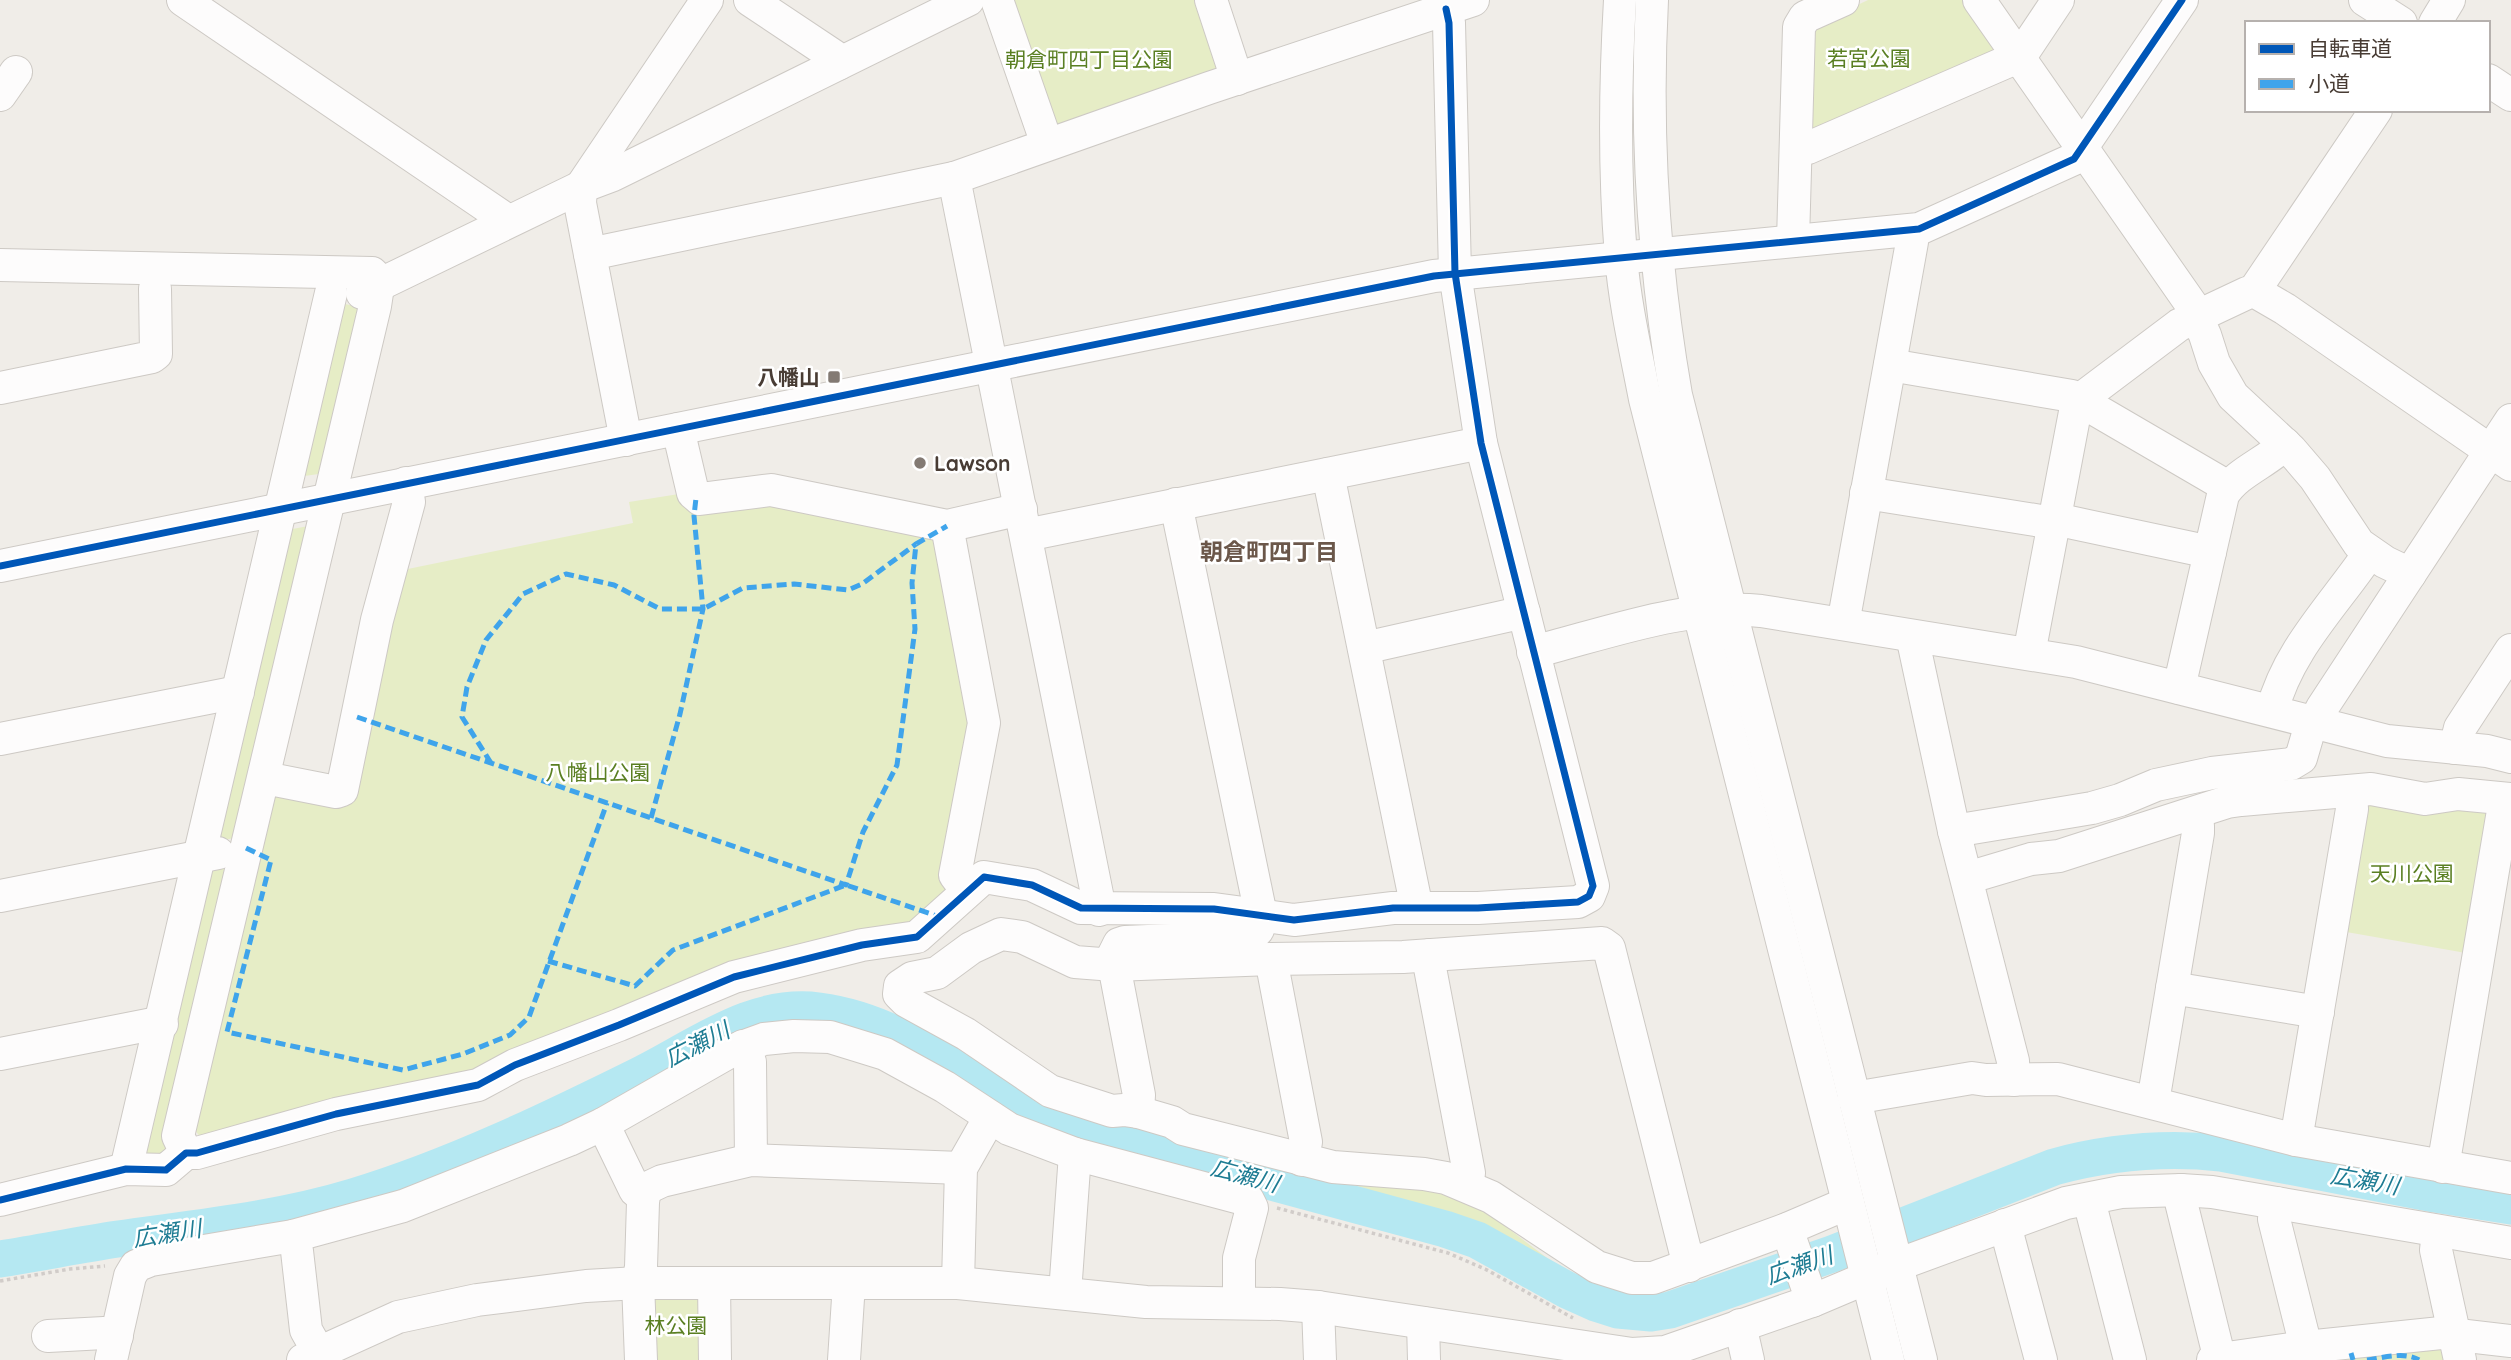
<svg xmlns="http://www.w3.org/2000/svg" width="2511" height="1360" font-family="Quicksand,'Noto Sans JP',sans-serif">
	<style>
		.green { fill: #e6edc6 }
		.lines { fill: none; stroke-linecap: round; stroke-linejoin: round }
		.river { stroke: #b5e8f2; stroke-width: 37 }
		.minor-casing { stroke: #cdc9c4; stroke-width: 34 }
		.path { stroke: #d1ccc9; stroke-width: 3.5; stroke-dasharray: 3.5 3.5; stroke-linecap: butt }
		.minor { stroke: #fdfcfc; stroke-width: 32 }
		.quiet { stroke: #3fa4eb; stroke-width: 5; stroke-dasharray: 10 5; stroke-linecap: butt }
		.cycleway-casing { stroke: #fff; stroke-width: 11 }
		.cycleway { stroke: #0057b8; stroke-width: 7 }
		.poi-dot { fill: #837a73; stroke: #fff; stroke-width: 2.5 }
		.labels { text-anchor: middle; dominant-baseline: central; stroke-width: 5; stroke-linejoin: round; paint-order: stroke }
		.park-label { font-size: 21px; fill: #5a7f22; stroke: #fff }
		.poi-label { font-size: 21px; font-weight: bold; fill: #483c34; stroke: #fff; text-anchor: end }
		.neighbourhood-label { font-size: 23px; font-weight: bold; fill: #6b574a; stroke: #fff }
		.water-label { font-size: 23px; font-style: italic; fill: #1e7c93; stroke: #fff }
	</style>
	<rect width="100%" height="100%" fill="#f0ede8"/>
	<g class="green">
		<polygon points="1005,0 1204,0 1231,76 1052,135"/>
		<polygon points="1868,0 1967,0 1999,48 1996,60 1810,136 1807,37 1816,25"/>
		<polygon points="345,304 359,307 326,473 297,477 338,311"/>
		<polygon points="685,493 689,510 770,494 936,528 976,724 946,900 916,930 480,1075 202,1139 193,1128 274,796 279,790 344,804 398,571 633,523 629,502"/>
		<polygon points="314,525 238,837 225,840 216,831 287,530"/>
		<polygon points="2355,803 2491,808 2466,953 2335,930"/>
		<polygon points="213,862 232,863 163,1161 142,1160"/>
		<polygon points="1342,1181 1463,1194 1555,1264 1443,1214"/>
		<polygon points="652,1290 704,1297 704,1360 649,1360"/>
		<polygon points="2438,1343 2451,1360 2288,1360"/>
	</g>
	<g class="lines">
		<path class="river" d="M 0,1259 C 39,1253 78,1245 118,1239 C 196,1228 277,1220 353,1197 C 452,1167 547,1121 640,1075 C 697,1047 752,1002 819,1011 C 912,1023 975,1091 1058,1124 L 1445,1229 L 1477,1240 L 1567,1290 L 1596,1303 L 1618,1310 L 1651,1313 L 1670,1310 L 1832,1254 L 2054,1167 C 2109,1152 2163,1147 2221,1153 L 2435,1194 L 2511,1206"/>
		<g class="minor-casing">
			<g id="minor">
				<polyline points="183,0 501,216 505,223"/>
				<polyline points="750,0 834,56 838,64"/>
				<polyline points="997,0 1047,144"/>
				<polyline points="1211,0 1237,79"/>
				<path d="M 1620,0 C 1615,85 1614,171 1621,257 C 1625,305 1636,352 1645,399 L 1888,1360"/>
				<path d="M 1652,0 C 1645,134 1653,263 1676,395 L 1921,1360"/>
				<polyline points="1979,0 2191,304 2205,335 2214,363 2233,396 2291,450 2315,478 2359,544 2385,562 2410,574"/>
				<polyline points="2365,0 2401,23"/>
				<polyline points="2435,23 2449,0"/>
				<polyline points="2488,80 2511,95"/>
				<polyline points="0,95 16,72"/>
				<polyline points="1796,149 1808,148 2018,57 2026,48 2058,0"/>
				<polyline points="954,178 1098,899 1099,910"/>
				<polyline points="1793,241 1799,27 1805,17 1843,0"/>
				<polyline points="590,254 954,178 1209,88 1473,0"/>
				<polyline points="0,265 372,273 379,280 375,306 178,1136 186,1153"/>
				<polyline points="2254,291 2376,110"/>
				<polyline points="362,293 581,187 613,175 968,0"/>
				<polyline points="1890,365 2072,396 2228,487"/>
				<polyline points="0,388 152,357 156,354 155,289"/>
				<polyline points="678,429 693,493 700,499 771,490 947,526 1021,509"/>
				<polyline points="626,440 580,203 581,187 707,0"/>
				<polyline points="1328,474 1415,899 1415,908"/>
				<polyline points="1866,493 2041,521 2069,522 2210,552"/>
				<polyline points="947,526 984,723 955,875 967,891"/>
				<polyline points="1026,535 1481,443"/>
				<polyline points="0,566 1434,276 1919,229 2074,159 2182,0"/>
				<polyline points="1843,624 1912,242 1910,231"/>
				<polyline points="1912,636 1954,831 2013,1061 2014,1080"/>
				<polyline points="1364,648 1524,612"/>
				<path d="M 1533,652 C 1605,634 1687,603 1761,611 L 2076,662 L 2387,741 L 2487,751 L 2511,757"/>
				<polyline points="2029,654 2075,412 2082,398 2179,325 2247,293 2254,291 2285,309 2511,465"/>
				<path d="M 2179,688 L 2223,495 C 2237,472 2266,463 2285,444"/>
				<path d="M 2272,711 C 2288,649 2335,604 2370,552"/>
				<polyline points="0,739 238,692"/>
				<polyline points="2455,748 2460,728 2511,650"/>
				<polyline points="265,778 336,792 342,790 377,620 409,502 406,483"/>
				<polyline points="1954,831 2092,808 2120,800 2156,785 2212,773 2291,764 2301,758 2308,734 2322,708 2511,420"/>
				<polyline points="1967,878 2031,859 2059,856 2227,802 2241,800 2371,789 2425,799 2458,794 2511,799"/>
				<polyline points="0,896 218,853"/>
				<polyline points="1430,955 1430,968 1469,1173 1465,1185"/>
				<polyline points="1271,959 1306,1142 1302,1160"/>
				<polyline points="2172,988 2318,1012"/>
				<polyline points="743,1046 750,1062 751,1160"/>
				<polyline points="0,1054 153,1024 162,1024"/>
				<polyline points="1854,1098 1972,1078 1986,1080 2058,1079 2296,1140 2511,1178"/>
				<polyline points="2153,1102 2198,833 2198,826 2193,814"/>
				<path d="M 1138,1112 L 1139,1095 L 1114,965 L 1113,956 L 1119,944 L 1125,942 L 1243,937 C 1258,935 1260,929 1261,915 L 1176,504"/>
				<polyline points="603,1124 635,1190 643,1190 662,1181 751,1160 961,1168"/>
				<polyline points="2296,1140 2352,809 2351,791"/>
				<polyline points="2443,1167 2505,799"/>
				<polyline points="126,1169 331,293"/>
				<polyline points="2181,1190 2181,1202 2220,1360"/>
				<polyline points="2091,1199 2092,1212 2130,1360"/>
				<polyline points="0,1200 126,1169 166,1170 186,1153 197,1153 336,1114 478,1085 515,1065 619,1025 734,977 862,945 917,937 984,877 1032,885 1081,908 1214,909 1294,920 1393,908 1478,908 1578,902 1589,896 1593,886 1481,443 1455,273 1449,23 1446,9"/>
				<polyline points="2276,1203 2274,1219 2306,1347"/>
				<polyline points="2005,1225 2041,1360"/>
				<polyline points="1787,1229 1812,1301"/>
				<polyline points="2438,1232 2436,1250 2460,1360"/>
				<polyline points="293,1236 297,1251 306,1330 319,1353"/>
				<polyline points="1689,1266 1609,948 1602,943 1403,957 1271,959 1114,965 1075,962 1022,937 1001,934 971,948 937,973 912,978 900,986 899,994 906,1001 966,1034 1050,1091 1112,1111 1124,1110 1138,1112 1172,1122 1183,1129 1333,1167 1424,1174 1446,1178 1491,1197 1597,1267 1632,1278 1653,1278 1787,1229 1848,1203"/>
				<polyline points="714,1283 715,1360"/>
				<polyline points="958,1283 961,1168 990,1117"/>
				<polyline points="1065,1293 1075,1154"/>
				<polyline points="1318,1307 1320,1360"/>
				<polyline points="1423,1323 1424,1360"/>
				<polyline points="1740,1325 1748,1360"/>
				<polyline points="48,1336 104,1333 117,1336"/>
				<polyline points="111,1360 130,1276 136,1266 151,1260 293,1236 403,1206 569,1140 603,1124 731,1051 764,1039 794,1036 830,1037 885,1054 945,1087 1009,1129 1075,1154 1248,1200 1252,1208 1239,1258 1239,1303"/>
				<polyline points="303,1360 398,1317 477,1300 586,1286 638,1283 958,1283 1146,1302 1280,1304 1318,1307 1632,1354 1665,1352 1812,1301 1897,1265 2066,1203 2121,1192 2181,1190 2212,1192 2511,1243"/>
				<polyline points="641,1360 638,1283 641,1267 643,1202 645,1189"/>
				<polyline points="844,1360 849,1283"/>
				<polyline points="2213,1360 2306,1347 2441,1333 2511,1341"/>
			</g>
		</g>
		<g class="path">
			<polyline points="1277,1208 1448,1253 1485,1269 1573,1318"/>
			<polyline points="0,1281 70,1269 105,1266"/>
		</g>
		<use href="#minor" class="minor"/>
		<g class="quiet">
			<polyline points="357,717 846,885 863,832 897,765 915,629 912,583 916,544 947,526"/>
			<polyline points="491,763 462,717 467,687 486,640 523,594 566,574 614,585 660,609 703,609 743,588 794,584 848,590 862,584 916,544"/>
			<polyline points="651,818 680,714 703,609 694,516 696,498"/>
			<polyline points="246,848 271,860 227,1032 403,1070 463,1054 510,1035 529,1017 607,803"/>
			<polyline points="548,961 635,986 673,950 846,885 940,917"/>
			<polyline points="2351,1353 2353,1360"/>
			<path d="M 2367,1360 C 2383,1358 2404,1351 2419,1360"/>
		</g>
		<g class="cycleway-casing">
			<g id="cycleway">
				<polyline points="0,566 1434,276 1919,229 2074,159 2182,0"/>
				<polyline points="0,1200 126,1169 166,1170 186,1153 197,1153 336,1114 478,1085 515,1065 619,1025 734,977 862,945 917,937 984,877 1032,885 1081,908 1214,909 1294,920 1393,908 1478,908 1578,902 1589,896 1593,886 1481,443 1455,273 1449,23 1446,9"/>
			</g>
		</g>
		<use href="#cycleway" class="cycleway"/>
	</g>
	<g class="poi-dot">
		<rect x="827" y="370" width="14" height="14" rx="3.5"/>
		<circle cx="920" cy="463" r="7"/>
	</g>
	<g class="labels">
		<g class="park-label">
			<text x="1869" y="58">若宮公園</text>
			<text x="1089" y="59">朝倉町四丁目公園</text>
			<text x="598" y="772">八幡山公園</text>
			<text x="2412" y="873">天川公園</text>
			<text x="676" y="1325">林公園</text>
		</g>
		<g class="poi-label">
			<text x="820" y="377">八幡山</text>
			<text x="934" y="463" text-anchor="start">Lawson</text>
		</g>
		<g class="neighbourhood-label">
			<text x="1269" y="551">朝倉町四丁目</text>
		</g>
		<g class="water-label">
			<text transform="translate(697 1044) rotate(-27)">広瀬川</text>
			<text transform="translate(1245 1175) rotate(15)">広瀬川</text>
			<text transform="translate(2365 1180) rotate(10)">広瀬川</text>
			<text transform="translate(167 1233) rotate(-9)">広瀬川</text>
			<text transform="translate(1799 1265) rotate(-19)">広瀬川</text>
		</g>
	</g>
	<rect x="2245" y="21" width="245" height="91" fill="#ffffff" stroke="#b6b1ae" stroke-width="2"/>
	<rect x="2259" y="44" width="35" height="10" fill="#0057b8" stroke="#b6b1ae" stroke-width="2"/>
	<text x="2308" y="56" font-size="21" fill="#483c34">自転車道</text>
	<rect x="2259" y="79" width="35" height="10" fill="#3fa4eb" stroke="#b6b1ae" stroke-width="2"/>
	<text x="2308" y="91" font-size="21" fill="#483c34">小道</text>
</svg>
